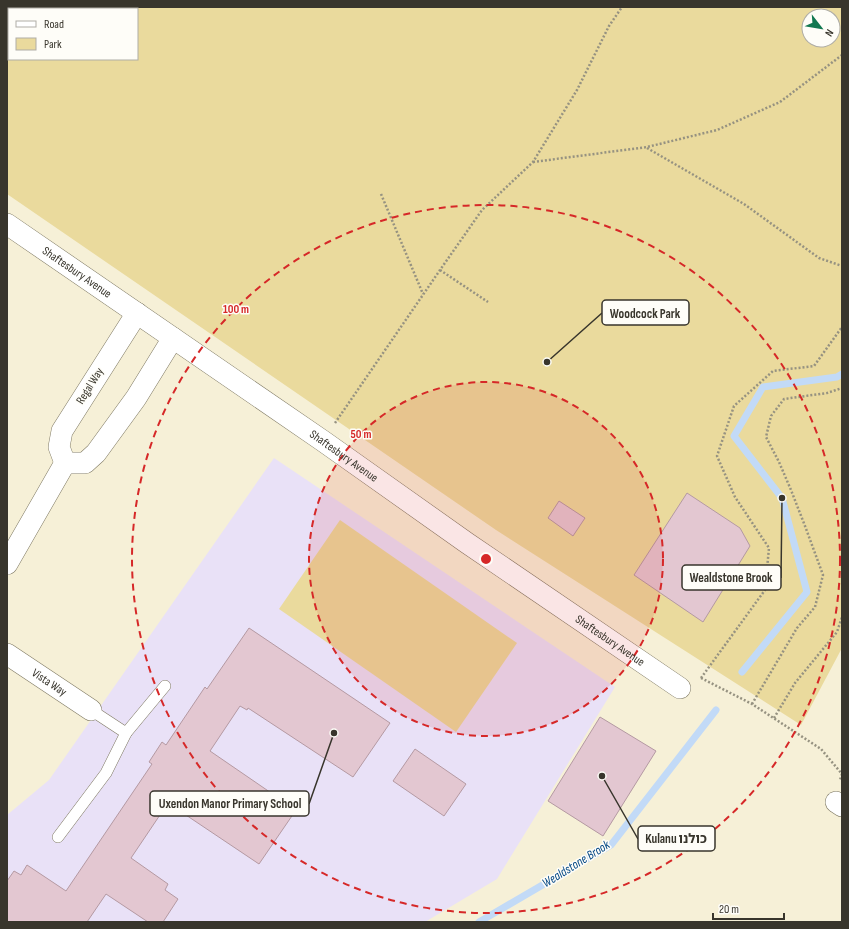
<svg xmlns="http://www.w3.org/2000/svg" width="849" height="929" font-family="'Sofia Sans Condensed','Noto Sans Hebrew',sans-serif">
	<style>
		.education { fill: #e9e1f7 }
		.green { fill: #eada9d; fill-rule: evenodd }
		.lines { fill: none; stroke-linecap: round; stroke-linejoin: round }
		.stream { stroke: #c2daf7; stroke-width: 7 }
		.building { fill: #e3c7d1; stroke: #b499a2 }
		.lane-casing { stroke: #7e7862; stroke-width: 12 }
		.street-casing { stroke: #7e7862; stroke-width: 22 }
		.path { stroke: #969281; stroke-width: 2.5; stroke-dasharray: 2 2; stroke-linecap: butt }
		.lane { stroke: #fff; stroke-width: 11 }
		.street { stroke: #fff; stroke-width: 21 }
		.ring { fill: none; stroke: #d62828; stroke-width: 2; stroke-dasharray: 7 5 }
		.labels { text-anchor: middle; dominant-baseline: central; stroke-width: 3; stroke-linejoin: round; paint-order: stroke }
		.street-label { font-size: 12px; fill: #38352c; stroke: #fefdf8 }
		.water-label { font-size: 13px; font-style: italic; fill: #044885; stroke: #fefdf8 }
		.centre { fill: #d62828; stroke: #fefdf8; stroke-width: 2 }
		.ring-label { font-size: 12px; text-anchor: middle; font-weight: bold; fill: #d62828; stroke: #fefdf8; stroke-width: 3; stroke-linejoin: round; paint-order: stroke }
		.leader { fill: none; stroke: #38352c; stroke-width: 1.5 }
		.callout-dot { fill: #38352c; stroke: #fefdf8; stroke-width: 1.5 }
		.callout { fill: #fefdf8; stroke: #38352c; stroke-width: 1.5 }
		.callout-label { font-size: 13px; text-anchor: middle; font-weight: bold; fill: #38352c }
	</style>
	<rect width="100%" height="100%" fill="#f6f0d7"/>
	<polygon class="education" points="274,458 615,687 497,879 425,922 7,922 7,815 49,780"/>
	<g class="green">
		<path d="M 7,7 L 842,7 L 842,648 L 801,725 L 496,530 L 7,194 ZM 9,9 L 137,9 L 137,59 L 9,59 ZM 809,16 L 833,16 L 833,40 L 809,40 Z"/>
		<polygon points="340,520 517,643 456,732 279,609"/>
	</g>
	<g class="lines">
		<g class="stream">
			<polyline points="742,672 807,592 782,498 734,436 763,387 837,377 842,374"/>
			<polyline points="479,922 611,845 716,710"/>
		</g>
	</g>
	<g class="building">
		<polygon points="687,493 740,528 750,546 703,622 634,575"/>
		<polygon points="559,501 585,518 573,536 548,518"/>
		<polygon points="249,628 390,723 353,777 248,708 247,710 240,706 210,751 296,810 259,864 168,803 131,858 168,884 165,890 178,899 163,922 148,922 106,894 87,922 7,922 7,881 14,871 21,875 27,865 66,891 152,764 149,762 162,742 166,745 205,687 207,689"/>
		<polygon points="600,717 656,751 603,836 548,801"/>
		<polygon points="415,749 466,784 444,816 393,781"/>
	</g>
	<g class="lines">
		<g class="lane-casing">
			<g id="lane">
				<polyline points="126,733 165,686"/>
				<polyline points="58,837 106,773 126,733 91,710"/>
			</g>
		</g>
		<g class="street-casing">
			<g id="street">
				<path id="s1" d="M 7,224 L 323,441 L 467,543 L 680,688"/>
				<polyline points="137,313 62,431 59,447 65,463 85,463 96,453 136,398 173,338"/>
				<polyline points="7,564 65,463"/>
				<path id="s2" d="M 7,654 L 91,710"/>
				<polyline points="836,802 842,806"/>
			</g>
		</g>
		<g class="path">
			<polyline points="647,148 744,204 819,258 842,266"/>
			<polyline points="533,162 647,147 717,130 780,102 842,55"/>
			<polyline points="381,194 423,294"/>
			<polyline points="440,270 488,302"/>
			<polyline points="335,423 440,270 482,210 533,162 577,90 609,26 622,7"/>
			<polyline points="701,678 765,590 769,548 735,497 717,456 734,406 773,371 814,366 842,327"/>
			<polyline points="701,678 752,704 821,749 842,774 840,780"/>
			<polyline points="752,704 797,628 815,607 823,575 805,526 791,490 779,462 766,437 771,416 784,399 827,393 842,388"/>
			<polyline points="774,718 795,683 837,632 842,617"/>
		</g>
		<use href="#lane" class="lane"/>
		<use href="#street" class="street"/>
	</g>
	<circle cx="486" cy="559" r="177" fill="#d62828" fill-opacity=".12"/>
	<g class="ring">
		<circle cx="486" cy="559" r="177"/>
		<circle cx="486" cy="559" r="354"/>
	</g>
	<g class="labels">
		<g class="street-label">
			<text stroke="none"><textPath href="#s1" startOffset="85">Shaftesbury Avenue</textPath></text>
			<text transform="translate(90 386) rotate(-58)">Regal Way</text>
			<text stroke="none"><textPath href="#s1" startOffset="409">Shaftesbury Avenue</textPath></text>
			<text stroke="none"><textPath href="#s1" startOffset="733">Shaftesbury Avenue</textPath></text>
			<text stroke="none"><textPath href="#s2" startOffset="51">Vista Way</textPath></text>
		</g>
		<g class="water-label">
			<text transform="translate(576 864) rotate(-32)">Wealdstone Brook</text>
		</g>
	</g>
	<circle cx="486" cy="559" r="6" class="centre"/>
	<g class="ring-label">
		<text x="236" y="313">100 m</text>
		<text x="361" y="438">50 m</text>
	</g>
	<path class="leader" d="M547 362L602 313M782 498L781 578M334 733L309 804M602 776L638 839"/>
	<g class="callout-dot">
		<circle cx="547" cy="362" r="4"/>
		<circle cx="782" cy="498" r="4"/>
		<circle cx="334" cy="733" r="4"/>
		<circle cx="602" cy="776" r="4"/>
	</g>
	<g class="callout">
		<rect x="602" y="300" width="87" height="25" rx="4"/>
		<rect x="682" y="565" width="99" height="25" rx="4"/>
		<rect x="150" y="791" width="159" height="25" rx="4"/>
		<rect x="638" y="826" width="77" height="25" rx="4"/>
	</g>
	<g class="callout-label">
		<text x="645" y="318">Woodcock Park</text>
		<text x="731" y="582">Wealdstone Brook</text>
		<text x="230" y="808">Uxendon Manor Primary School</text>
		<text x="676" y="843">Kulanu כולנו</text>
	</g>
	<rect width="849" height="929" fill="none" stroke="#38352c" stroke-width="16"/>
	<rect x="8" y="8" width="130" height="52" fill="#fefdf8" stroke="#afada6"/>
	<rect x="16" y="21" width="20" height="6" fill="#ffffff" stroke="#afada6"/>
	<text x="44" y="28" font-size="12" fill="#38352c">Road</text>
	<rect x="16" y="38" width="20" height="12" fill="#eada9d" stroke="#afada6"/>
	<text x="44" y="48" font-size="12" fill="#38352c">Park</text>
	<g transform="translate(821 28) rotate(121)"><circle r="19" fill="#fefdf8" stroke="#afada6"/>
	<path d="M0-3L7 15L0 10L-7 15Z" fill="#127851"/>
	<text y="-6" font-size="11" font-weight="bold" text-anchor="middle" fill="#38352c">N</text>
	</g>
	<path d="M713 913v6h71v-6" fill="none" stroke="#38352c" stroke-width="2"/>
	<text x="719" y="913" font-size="12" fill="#38352c" stroke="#fefdf8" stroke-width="3" paint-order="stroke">20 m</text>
</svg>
